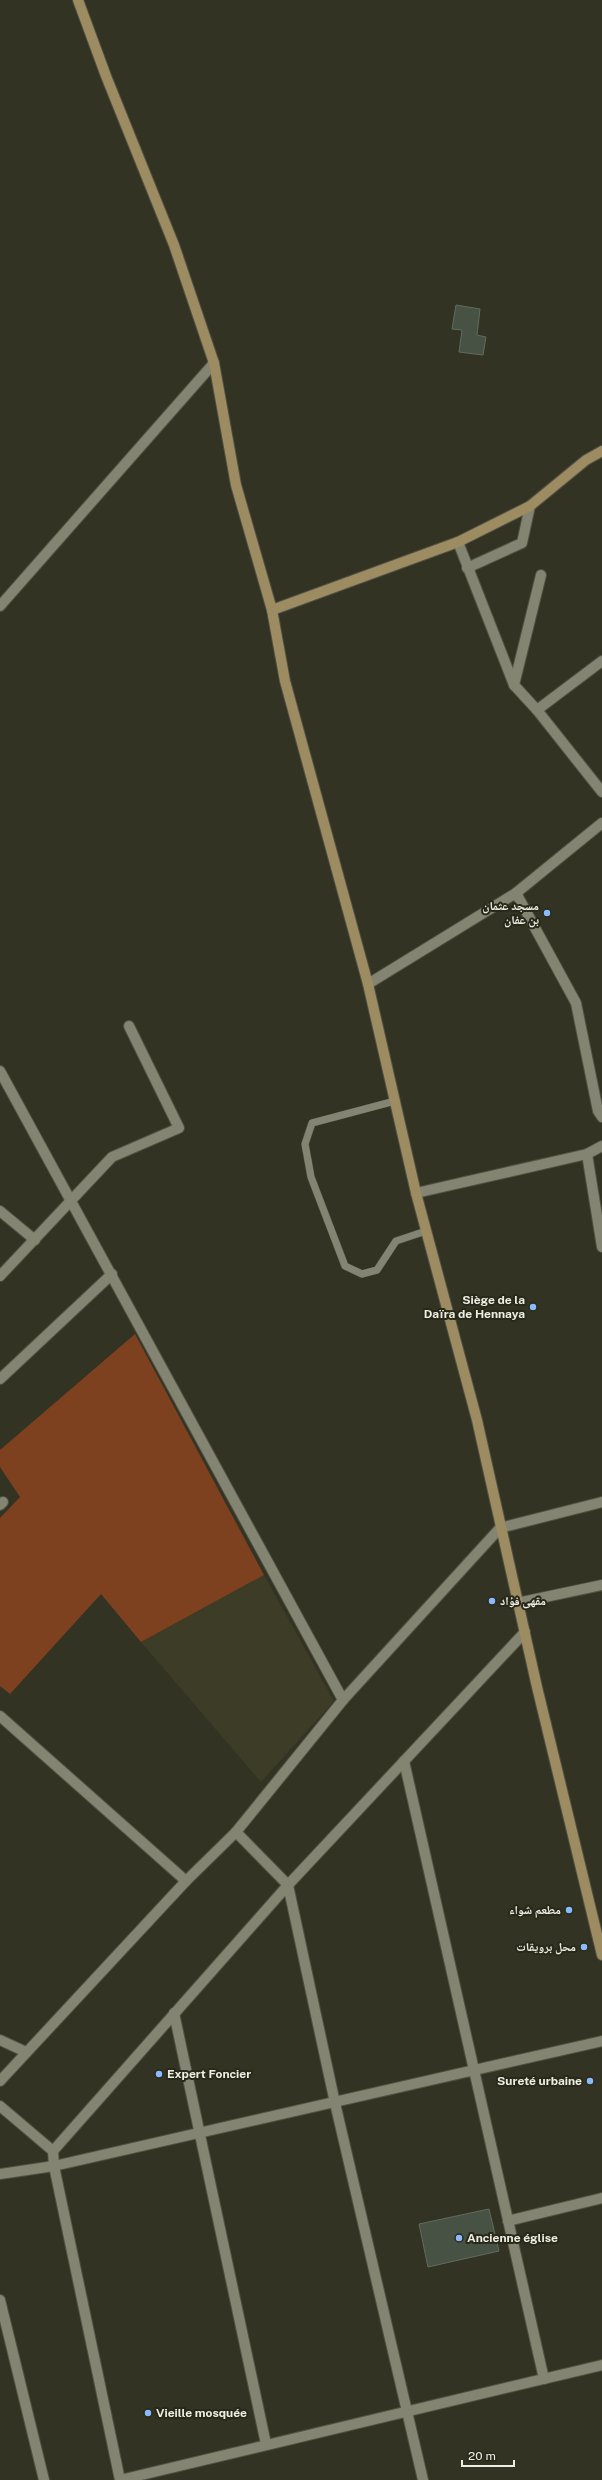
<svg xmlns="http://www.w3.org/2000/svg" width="602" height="2480" font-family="'Public Sans','Noto Naskh Arabic',sans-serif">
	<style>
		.built { fill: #3d3d27 }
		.green { fill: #7e411f }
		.building { fill: #485244; stroke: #616c5e }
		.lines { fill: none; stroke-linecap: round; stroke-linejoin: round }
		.service-casing { stroke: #515144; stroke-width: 8 }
		.minor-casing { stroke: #515144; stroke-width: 12 }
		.secondary-casing { stroke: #515144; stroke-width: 12 }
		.service { stroke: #848473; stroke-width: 7 }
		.minor { stroke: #848473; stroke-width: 10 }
		.secondary { stroke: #9d8c61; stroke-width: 10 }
		.poi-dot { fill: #8abafc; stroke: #29291a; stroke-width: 1.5 }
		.labels { text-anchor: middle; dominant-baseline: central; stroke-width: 4; stroke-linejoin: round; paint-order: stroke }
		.poi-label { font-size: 12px; font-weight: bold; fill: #ecede3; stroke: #29291a; text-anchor: end }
	</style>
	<rect width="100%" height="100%" fill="#333324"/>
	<polygon class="built" points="264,1575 334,1701 261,1782 141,1642"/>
	<polygon class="green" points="135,1334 264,1575 141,1642 101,1594 10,1694 0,1686 0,1518 20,1497 0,1467 0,1450"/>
	<g class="building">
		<polygon points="456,305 480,309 477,335 486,337 483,355 459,352 462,330 452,329"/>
		<polygon points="489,2209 499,2251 428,2267 419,2224"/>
	</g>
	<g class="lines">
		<g class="service-casing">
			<polyline id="service" points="395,1101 312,1123 305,1144 311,1177 345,1266 362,1274 377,1270 396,1241 426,1231"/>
		</g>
		<g class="minor-casing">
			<g id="minor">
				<polyline points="458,542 514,685"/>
				<polyline points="467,568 522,543 530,506"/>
				<polyline points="541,575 514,685 537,710 602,792"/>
				<polyline points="0,606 214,363"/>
				<polyline points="537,710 602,661"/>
				<polyline points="516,893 576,1003 598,1111 602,1117"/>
				<polyline points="368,984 516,893 602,823"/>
				<polyline points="0,1071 343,1700"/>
				<polyline points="587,1154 602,1247"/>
				<polyline points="416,1193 587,1154 602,1146"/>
				<polyline points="0,1211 35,1240"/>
				<polyline points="0,1276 112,1157 179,1128 129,1026"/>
				<polyline points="0,1379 112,1274"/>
				<polyline points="0,1505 3,1502"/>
				<polyline points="517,1603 602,1585"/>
				<polyline points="0,1716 186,1881"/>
				<polyline points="404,1761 544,2379"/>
				<polyline points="236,1832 288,1885 335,2103 423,2480"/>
				<polyline points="174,2013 266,2444"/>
				<polyline points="0,2040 26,2052"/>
				<polyline points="0,2081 186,1881 236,1832 343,1700 500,1528 602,1502"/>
				<polyline points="0,2106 53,2151 54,2166 120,2480"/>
				<polyline points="53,2151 288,1885 525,1632"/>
				<polyline points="0,2174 54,2166 602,2041"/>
				<polyline points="508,2221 602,2198"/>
				<polyline points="0,2300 44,2480"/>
				<polyline points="120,2480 602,2365"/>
			</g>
		</g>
		<g class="secondary-casing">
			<g id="secondary">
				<polyline points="78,0 106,76 174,245 214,363 236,485 272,610 285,681 368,984 416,1193 477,1420 537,1687 602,1955"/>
				<polyline points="272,610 458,542 530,506 586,460 602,451"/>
			</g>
		</g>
		<use href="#service" class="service"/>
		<use href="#minor" class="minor"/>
		<use href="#secondary" class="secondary"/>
	</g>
	<g class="poi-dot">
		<circle cx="547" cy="913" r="4"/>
		<circle cx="533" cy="1307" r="4"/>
		<circle cx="492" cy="1601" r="4"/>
		<circle cx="569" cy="1910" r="4"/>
		<circle cx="584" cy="1947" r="4"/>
		<circle cx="159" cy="2074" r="4"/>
		<circle cx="590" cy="2081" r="4"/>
		<circle cx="459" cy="2238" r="4"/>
		<circle cx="148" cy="2413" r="4"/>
	</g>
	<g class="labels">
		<g class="poi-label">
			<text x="539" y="906">مسجد عثمان<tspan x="539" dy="14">بن عفان</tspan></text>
			<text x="525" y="1300">Siège de la<tspan x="525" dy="14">Daïra de Hennaya</tspan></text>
			<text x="500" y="1601" text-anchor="start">مقهى فؤاد</text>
			<text x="561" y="1910">مطعم شواء</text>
			<text x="576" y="1947">محل برويقات</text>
			<text x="167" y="2074" text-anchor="start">Expert Foncier</text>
			<text x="582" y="2081">Sureté urbaine</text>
			<text x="467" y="2238" text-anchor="start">Ancienne église</text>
			<text x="156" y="2413" text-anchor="start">Vieille mosquée</text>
		</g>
	</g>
	<path d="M462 2460v6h52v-6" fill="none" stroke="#ecede3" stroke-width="2"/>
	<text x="468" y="2460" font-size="12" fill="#ecede3" stroke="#29291a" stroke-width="3" paint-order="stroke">20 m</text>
</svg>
